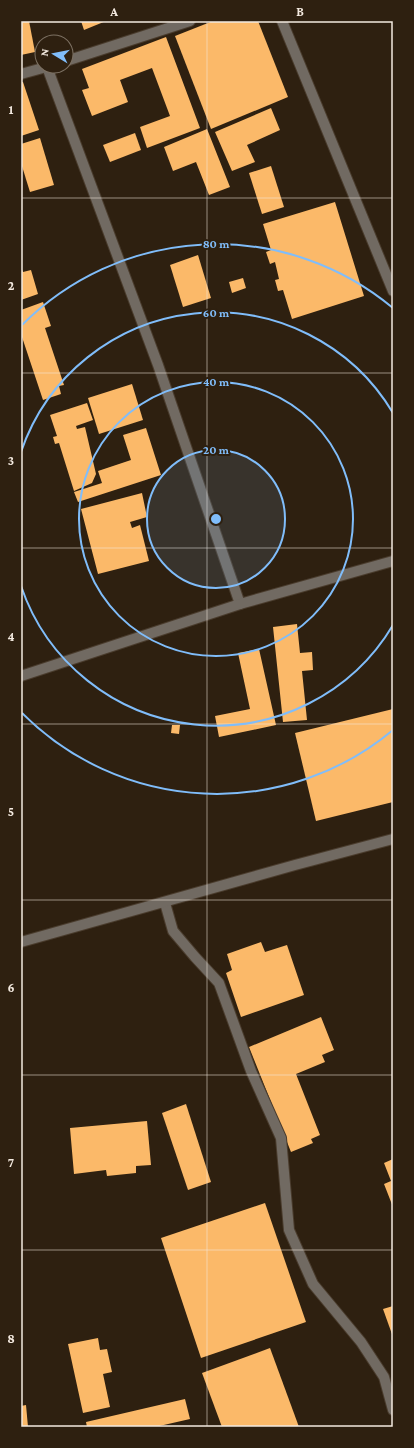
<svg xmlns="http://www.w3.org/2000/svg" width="414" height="1448" font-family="'Crimson Pro',serif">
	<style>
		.building { fill: #fbb969 }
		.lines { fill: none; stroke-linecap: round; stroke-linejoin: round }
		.minor-casing { stroke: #4a3c2d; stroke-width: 12 }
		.minor { stroke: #716a62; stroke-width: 10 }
		.grid { fill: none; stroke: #f4eae0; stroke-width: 1; stroke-opacity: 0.55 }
		.ring { fill: none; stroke: #80bdfa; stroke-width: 2 }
		.centre { fill: #80bdfa; stroke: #2e2010; stroke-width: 2 }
		.ring-label { font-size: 12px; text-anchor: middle; font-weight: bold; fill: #80bdfa; stroke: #2e2010; stroke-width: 4; stroke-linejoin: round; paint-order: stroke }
		.neatline { fill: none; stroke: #f4eae0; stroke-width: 1.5 }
		.grid-label { font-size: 13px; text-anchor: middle; font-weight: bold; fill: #f4eae0 }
	</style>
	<rect width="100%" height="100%" fill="#2e2010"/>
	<g class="building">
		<polygon points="21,21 29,21 35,52 21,55"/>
		<polygon points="81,21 106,21 84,30"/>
		<polygon points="213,21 258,21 288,97 211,129 175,36"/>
		<polygon points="166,37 200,128 147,148 140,127 170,116 152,68 120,80 128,102 92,116 82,90 89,88 82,69"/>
		<polygon points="21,82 23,82 39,130 21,136"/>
		<polygon points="271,108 280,130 247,145 255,162 232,171 215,132"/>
		<polygon points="207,129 230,187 209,195 196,162 173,171 164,147"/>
		<polygon points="135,133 141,150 110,162 103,145"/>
		<polygon points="40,138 54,185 30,192 21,163 21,144"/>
		<polygon points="271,166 284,207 262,214 249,173"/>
		<polygon points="335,202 364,296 292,319 283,290 278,291 275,280 279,279 275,262 270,264 266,252 271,250 263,224"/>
		<polygon points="198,255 211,298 183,307 170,265"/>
		<polygon points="21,267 23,272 31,270 38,294 21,300"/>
		<polygon points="243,278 246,288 232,293 229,282"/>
		<polygon points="43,302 51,326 45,328 64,385 59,386 61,394 43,400 21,334 21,310"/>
		<polygon points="132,384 143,420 99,434 88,398"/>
		<polygon points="87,403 93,420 76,426 77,429 85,427 96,474 92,483 74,491 59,443 55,444 53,437 57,436 50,415"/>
		<polygon points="146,428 161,475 78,502 74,492 102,483 98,471 131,460 123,435"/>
		<polygon points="142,493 147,517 130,522 132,528 140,525 149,561 98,574 81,509"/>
		<polygon points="297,624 300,653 312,652 313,670 302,671 307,720 283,722 273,627"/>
		<polygon points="259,649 276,725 219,737 215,716 250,709 238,653"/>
		<polygon points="393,709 393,802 316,821 295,733"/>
		<polygon points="172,725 180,725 179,734 171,733"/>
		<polygon points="261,942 265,952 287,945 304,995 241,1017 226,973 232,970 227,954"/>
		<polygon points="321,1017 334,1050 322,1055 325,1062 296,1074 320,1135 311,1139 313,1143 291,1152 249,1047"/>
		<polygon points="186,1104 211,1182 188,1190 162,1113"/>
		<polygon points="147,1121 151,1165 136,1166 136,1173 107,1176 106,1170 74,1174 70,1128"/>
		<polygon points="393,1159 393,1207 384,1184 391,1181 384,1163"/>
		<polygon points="265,1203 306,1322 201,1358 161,1238"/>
		<polygon points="393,1306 393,1337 383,1309"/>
		<polygon points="98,1338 100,1350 107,1349 112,1372 103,1374 110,1407 83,1413 68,1344"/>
		<polygon points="270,1348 299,1427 222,1427 202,1373"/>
		<polygon points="185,1399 190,1419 155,1427 87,1427 86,1422"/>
		<polygon points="26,1405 28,1427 21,1427 21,1406"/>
	</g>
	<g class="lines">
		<g class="minor-casing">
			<g id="minor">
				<polyline points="282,21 393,291"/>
				<polyline points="66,61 190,21"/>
				<polyline points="47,67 158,365 240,604"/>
				<polyline points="21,74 50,66"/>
				<polyline points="21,676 240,604 393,561"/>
				<polyline points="165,903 173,931 195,957 219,983 251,1071 281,1138 289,1230 313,1284 361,1342 384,1377 393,1410"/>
				<polyline points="21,942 295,865 393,839"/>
			</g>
		</g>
		<use href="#minor" class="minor"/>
	</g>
	<path class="grid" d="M 207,21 L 207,1427M 21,198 L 393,198M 21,373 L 393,373M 21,548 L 393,548M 21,724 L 393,724M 21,900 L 393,900M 21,1075 L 393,1075M 21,1250 L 393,1250"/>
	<circle cx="216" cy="519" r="69" fill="#80bdfa" fill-opacity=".12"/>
	<g class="ring">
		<circle cx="216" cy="519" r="69"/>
		<circle cx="216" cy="519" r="137"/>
		<path d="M393 625A206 206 0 0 1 21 586M21 452A206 206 0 0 1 393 413"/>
		<path d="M393 730A275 275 0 0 1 22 713M22 325A275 275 0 0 1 393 308"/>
	</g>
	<circle cx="216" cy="519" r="6" class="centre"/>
	<g class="ring-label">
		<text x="216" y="248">80 m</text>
		<text x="216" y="317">60 m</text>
		<text x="216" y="386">40 m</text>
		<text x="216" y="454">20 m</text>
	</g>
	<rect width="414" height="1448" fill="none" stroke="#2e2010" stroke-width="44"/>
	<g transform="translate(54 54) rotate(280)"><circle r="19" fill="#2e2010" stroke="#7d7163"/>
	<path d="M0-3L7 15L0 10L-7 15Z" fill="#80bdfa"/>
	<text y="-6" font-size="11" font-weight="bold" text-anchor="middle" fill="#f4eae0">N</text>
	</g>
	<rect x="22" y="22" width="370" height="1404" class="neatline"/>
	<g class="grid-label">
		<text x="114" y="16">A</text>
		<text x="300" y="16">B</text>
		<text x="11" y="114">1</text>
		<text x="11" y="290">2</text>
		<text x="11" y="465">3</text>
		<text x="11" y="641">4</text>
		<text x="11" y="816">5</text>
		<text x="11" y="992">6</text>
		<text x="11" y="1167">7</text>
		<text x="11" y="1343">8</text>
	</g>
</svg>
